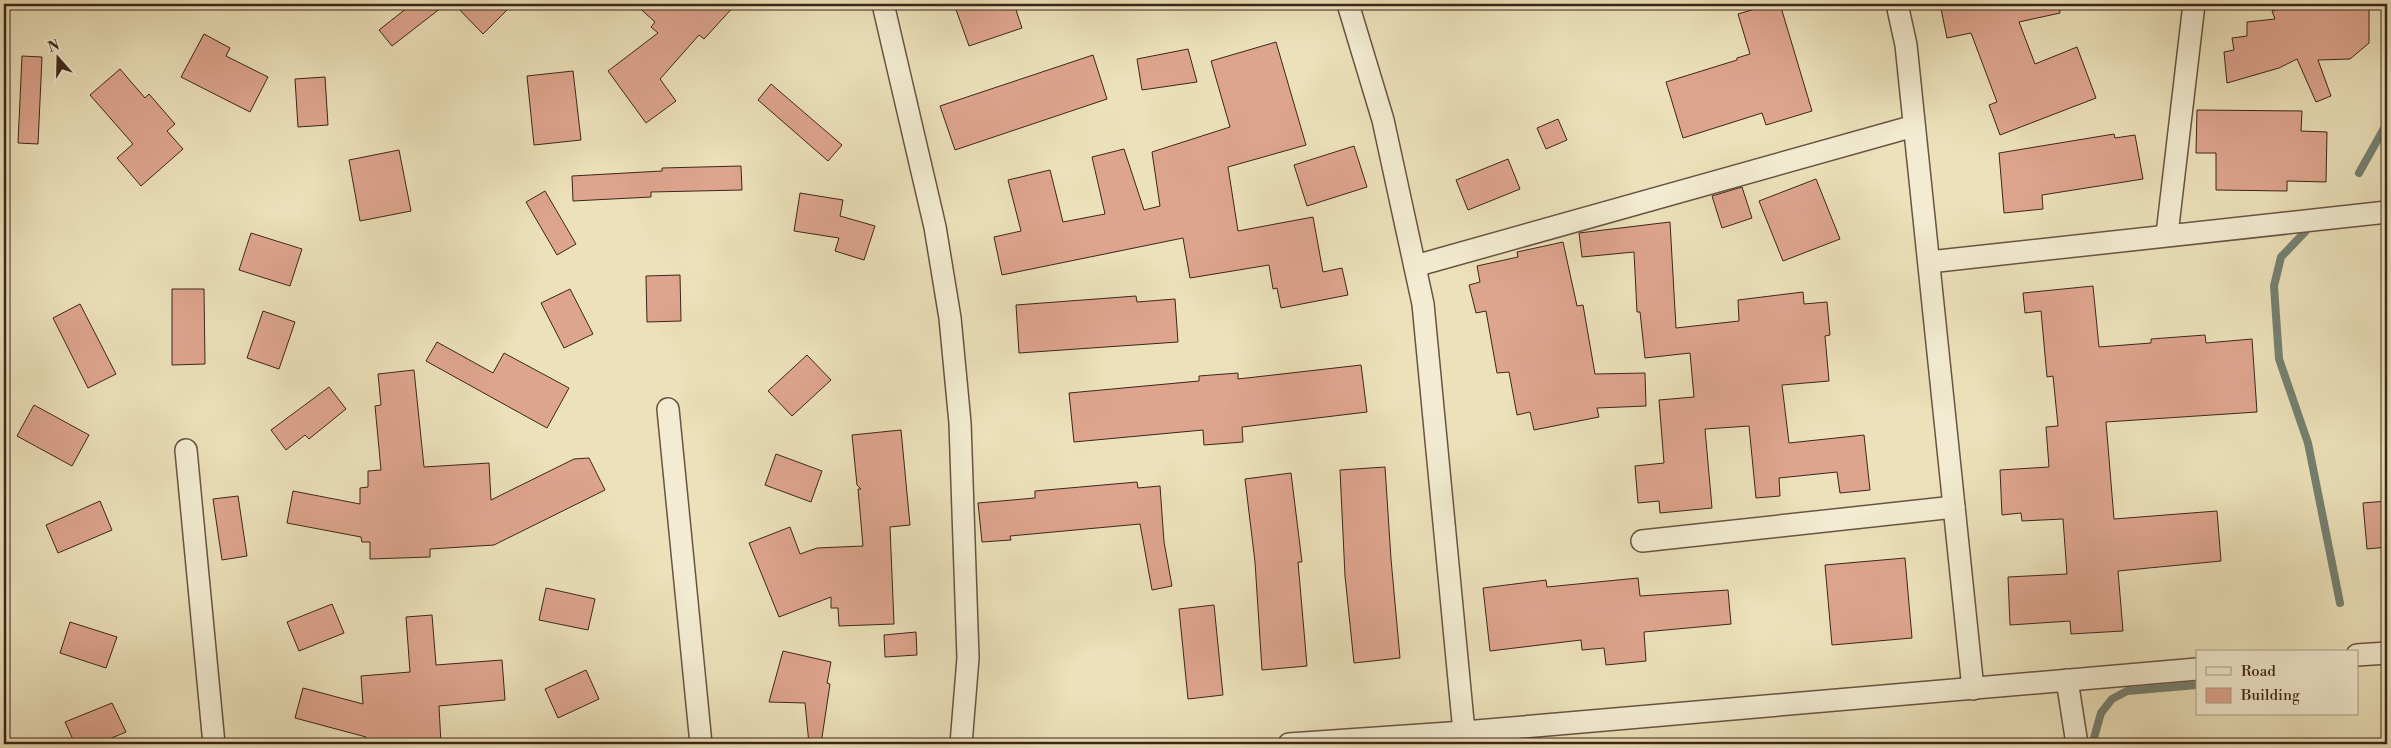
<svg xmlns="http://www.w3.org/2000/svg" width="2391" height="748" font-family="'Libre Bodoni',serif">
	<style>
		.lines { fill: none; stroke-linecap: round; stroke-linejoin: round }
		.stream { stroke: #748172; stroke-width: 8 }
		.building { fill: #dea58e; stroke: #3d251a }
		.street-casing { stroke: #695442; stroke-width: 24 }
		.street { stroke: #f3ecd2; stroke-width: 21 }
	</style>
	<rect width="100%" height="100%" fill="#ece1ba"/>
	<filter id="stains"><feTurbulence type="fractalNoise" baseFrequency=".004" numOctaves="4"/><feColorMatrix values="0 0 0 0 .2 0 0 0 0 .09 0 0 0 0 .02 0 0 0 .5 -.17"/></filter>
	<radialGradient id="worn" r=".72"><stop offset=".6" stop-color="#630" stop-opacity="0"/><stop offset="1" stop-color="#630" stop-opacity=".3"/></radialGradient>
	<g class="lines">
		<g class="stream">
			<polyline points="2359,173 2387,123"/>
			<polyline points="2305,232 2281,257 2274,286 2279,359 2308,443 2340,603"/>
			<polyline points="2094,738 2101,713 2112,699 2127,691 2197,685"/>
		</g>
	</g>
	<g class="building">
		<polygon points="412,4 446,4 392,46 379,30"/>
		<polygon points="454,4 513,4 483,34"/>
		<polygon points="635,4 736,4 704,39 699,35 660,79 676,101 646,123 608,71 658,33 651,27 655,22"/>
		<polygon points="954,4 1014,4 1022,28 969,46"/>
		<polygon points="1772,4 1780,4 1812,111 1766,125 1762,113 1683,138 1666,82 1737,60 1737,58 1750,54 1738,14"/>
		<polygon points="1940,4 2059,4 2060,13 2019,22 2035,64 2077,47 2096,98 2000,135 1989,105 1997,102 1971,33 1947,38"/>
		<polygon points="2294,4 2299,4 2301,8 2369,4 2369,43 2350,59 2318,60 2331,96 2316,102 2297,59 2279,68 2227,83 2224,52 2234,50 2232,38 2247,36 2247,22 2275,19 2272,11"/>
		<polygon points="204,34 230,48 226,56 268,77 250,112 181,77"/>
		<polygon points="1276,42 1306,145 1228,167 1238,231 1313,217 1323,272 1342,268 1348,295 1281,308 1277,288 1273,289 1269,265 1190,278 1183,238 1002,275 994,237 1021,231 1008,180 1050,170 1063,222 1105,214 1092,157 1124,149 1144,210 1160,206 1152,152 1230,127 1211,61"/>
		<polygon points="1188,49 1197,82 1142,90 1137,59"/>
		<polygon points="1093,55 1107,99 955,150 940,106"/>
		<polygon points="22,56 42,57 38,144 18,143"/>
		<polygon points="120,69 145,98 149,94 175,124 167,131 183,149 141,186 117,158 133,144 90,95"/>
		<polygon points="573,71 581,140 534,145 527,76"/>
		<polygon points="325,77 328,125 298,127 295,79"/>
		<polygon points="771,84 842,145 828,161 758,100"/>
		<polygon points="2197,110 2302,111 2301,131 2327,132 2326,182 2287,181 2287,191 2216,190 2216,153 2196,153"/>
		<polygon points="1558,119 1567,140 1546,149 1537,128"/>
		<polygon points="2114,134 2115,138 2135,135 2143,179 2042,195 2043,209 2004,213 1999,153"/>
		<polygon points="1354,146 1367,187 1307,206 1294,165"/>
		<polygon points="399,150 411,211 360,221 349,160"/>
		<polygon points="1508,159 1520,189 1468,210 1456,180"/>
		<polygon points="741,166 742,190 651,192 651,197 573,201 572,176 662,171 662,168"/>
		<polygon points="1816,179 1840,239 1783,261 1759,201"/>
		<polygon points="1742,187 1752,218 1722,228 1712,196"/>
		<polygon points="545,191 576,244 557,255 526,202"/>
		<polygon points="800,193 843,200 840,216 875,226 864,260 835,251 839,238 794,231"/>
		<polygon points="1670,222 1676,328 1739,321 1738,300 1803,292 1804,304 1827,302 1830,335 1825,336 1829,381 1782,385 1789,443 1864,435 1870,490 1840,493 1837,472 1779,478 1780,496 1756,498 1749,426 1705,429 1712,508 1660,513 1659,501 1638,503 1635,466 1664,463 1659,400 1694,397 1690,353 1645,358 1640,312 1637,312 1634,252 1582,257 1579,233"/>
		<polygon points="251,233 302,249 290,286 239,270"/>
		<polygon points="1563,242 1577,306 1583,305 1595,374 1645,373 1646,406 1597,408 1599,417 1534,430 1530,412 1517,415 1509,372 1497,373 1486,311 1476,313 1469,285 1480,282 1477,266 1518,257 1517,252"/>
		<polygon points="680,275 681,321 647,322 646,276"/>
		<polygon points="2093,286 2099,347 2151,343 2151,339 2205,335 2206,343 2252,339 2257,412 2106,422 2114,519 2217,511 2221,561 2118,571 2123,631 2071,634 2070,621 2010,625 2008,577 2067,574 2063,519 2022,521 2021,513 2002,515 2000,470 2049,467 2046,427 2058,426 2053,376 2047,377 2041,311 2025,313 2023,293"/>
		<polygon points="172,289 204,289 205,364 172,365"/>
		<polygon points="570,289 593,334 564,348 541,303"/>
		<polygon points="1136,296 1137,302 1175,299 1178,342 1019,353 1016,305"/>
		<polygon points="80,304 116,374 88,388 53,318"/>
		<polygon points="263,311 295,322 279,369 247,358"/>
		<polygon points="437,342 493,373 504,353 569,388 547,428 426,361"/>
		<polygon points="807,355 831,380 792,416 768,391"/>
		<polygon points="1361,365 1367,412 1242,427 1243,442 1204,445 1203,430 1074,442 1069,393 1199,381 1199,376 1238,373 1238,379"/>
		<polygon points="414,370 424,467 489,463 491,500 574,459 589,458 605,490 494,545 430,549 430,557 370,559 370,542 362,542 361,537 287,523 293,491 360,504 360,488 368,487 368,471 381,470 375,406 381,405 378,374"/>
		<polygon points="329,387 346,409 309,439 305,435 286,450 271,430"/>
		<polygon points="34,405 89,435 72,466 17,436"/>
		<polygon points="901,430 910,525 890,527 894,624 839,626 838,608 831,608 831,597 779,617 749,543 790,527 800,554 817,548 863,546 858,489 861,489 857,485 852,435"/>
		<polygon points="776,454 822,471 811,502 765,485"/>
		<polygon points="1385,467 1391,559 1400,658 1354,663 1345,576 1340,470"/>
		<polygon points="1291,473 1302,562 1298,562 1307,666 1262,670 1255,562 1245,479"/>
		<polygon points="1137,482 1138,488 1160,486 1164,542 1172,586 1152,590 1140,524 1010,536 1011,540 982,542 978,503 1035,498 1035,491"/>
		<polygon points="238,496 247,556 222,560 213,499"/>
		<polygon points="100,501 112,530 58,553 46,525"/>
		<polygon points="2387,501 2387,547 2367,549 2363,503"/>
		<polygon points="1905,558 1912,638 1832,645 1825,565"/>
		<polygon points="1638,578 1640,596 1728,590 1731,624 1644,632 1646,661 1606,665 1604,648 1582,650 1581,640 1490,651 1483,588 1546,580 1547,587"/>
		<polygon points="546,588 595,599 588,630 539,620"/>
		<polygon points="332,604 344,633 299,651 287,622"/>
		<polygon points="1214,605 1223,695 1188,699 1179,609"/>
		<polygon points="432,615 436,665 502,660 505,700 439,706 441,744 366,744 366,737 295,718 303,688 363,704 361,676 410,672 406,617"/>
		<polygon points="70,622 117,637 106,668 60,653"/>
		<polygon points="916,632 917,655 885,657 884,635"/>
		<polygon points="783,651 831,662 827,683 830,684 821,744 809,744 805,703 769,702"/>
		<polygon points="586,670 599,699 558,718 545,689"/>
		<polygon points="112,703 126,732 97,744 75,744 65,722"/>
	</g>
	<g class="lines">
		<g class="street-casing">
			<g id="street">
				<polyline points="883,4 935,227 950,318 960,423 968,658 961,744"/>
				<polyline points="1348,4 1383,120 1423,304 1464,732"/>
				<polyline points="1897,4 1906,45 1973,689"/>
				<polyline points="2167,234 2194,4"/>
				<polyline points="1929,262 2387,212"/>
				<polyline points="1415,266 1914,126"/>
				<polyline points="668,409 701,744"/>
				<polyline points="186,450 214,744"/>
				<polyline points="1642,541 1954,507"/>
				<polyline points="2357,655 2387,653"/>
				<polyline points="2067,680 2077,744"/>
				<polyline points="1289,744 1464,732 2197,669"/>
			</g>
		</g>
		<use href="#street" class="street"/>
	</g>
	<rect width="2391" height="748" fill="none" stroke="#ece1ba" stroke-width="20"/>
	<rect x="5" y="5" width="2381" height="738" fill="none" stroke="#3d251a" stroke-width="2.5"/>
	<rect x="10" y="10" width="2371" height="728" fill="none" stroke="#3d251a"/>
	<rect x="2196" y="650" width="162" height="65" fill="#f3ecd2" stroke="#aa9c88"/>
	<rect x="2206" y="667" width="25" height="8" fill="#f3ecd2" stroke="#aa9c88"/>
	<text x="2241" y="676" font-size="15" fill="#3d251a">Road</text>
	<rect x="2206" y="688" width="25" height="15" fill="#dea58e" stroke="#aa9c88"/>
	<text x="2241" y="700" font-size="15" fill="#3d251a">Building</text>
	<g transform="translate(58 58) rotate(340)" stroke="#f3ecd2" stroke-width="4" paint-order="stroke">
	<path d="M0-4L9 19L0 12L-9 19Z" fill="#3d251a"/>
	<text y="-8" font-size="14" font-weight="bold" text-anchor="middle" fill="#3d251a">N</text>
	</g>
	<rect width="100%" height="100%" filter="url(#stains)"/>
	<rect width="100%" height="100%" fill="url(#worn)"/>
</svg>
